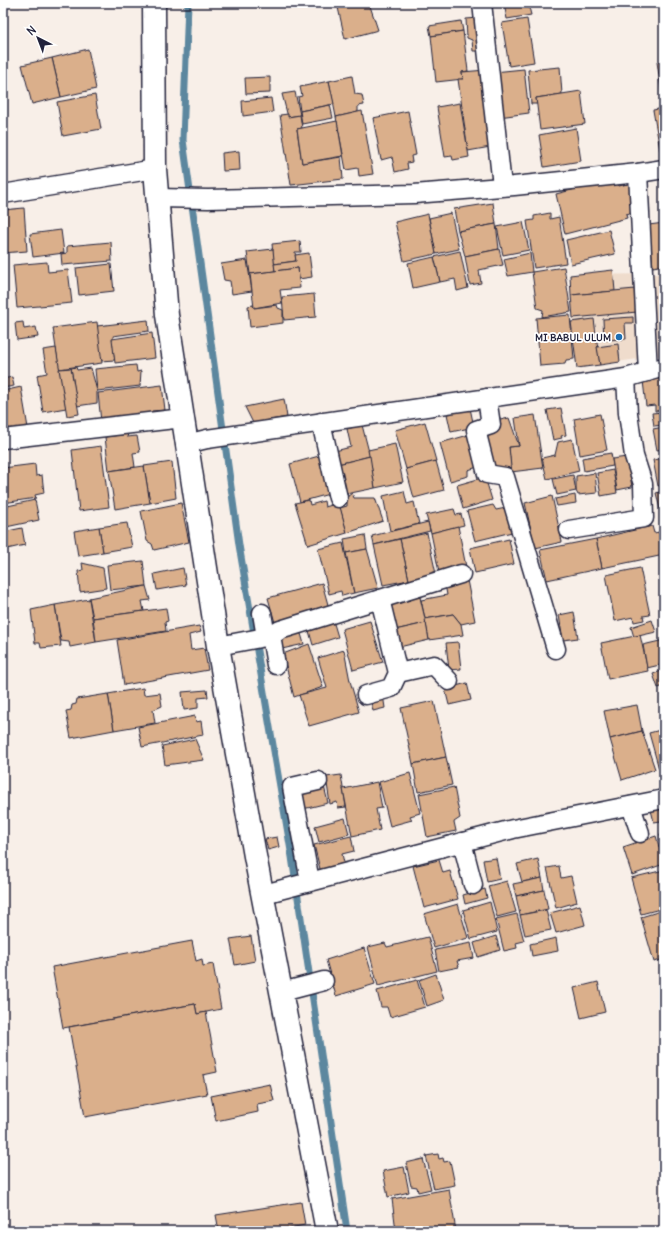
<svg xmlns="http://www.w3.org/2000/svg" width="667" height="1234" font-family="Delius,sans-serif">
	<style>
		.built { fill: #efdccc }
		.lines { fill: none; stroke-linecap: round; stroke-linejoin: round }
		.stream { stroke: #5b879f; stroke-width: 7 }
		.building { fill: #daaf8b; stroke: #22223b }
		.minor-casing { stroke: #22223b; stroke-width: 21 }
		.secondary-casing { stroke: #22223b; stroke-width: 25 }
		.minor { stroke: #fff; stroke-width: 18 }
		.secondary { stroke: #fff; stroke-width: 22 }
		.poi-dot { fill: #1f6fb2; stroke: #fff; stroke-width: 1.5 }
		.labels { text-anchor: middle; dominant-baseline: central; stroke-width: 3.5; stroke-linejoin: round; paint-order: stroke }
		.poi-label { font-size: 10px; font-weight: bold; fill: #22223b; stroke: #fff; text-anchor: end }
	</style>
	<rect width="100%" height="100%" fill="#f8efe8"/>
	<filter id="ink" filterUnits="userSpaceOnUse"><feTurbulence type="fractalNoise" baseFrequency=".025" numOctaves="2"/><feDisplacementMap in="SourceGraphic" scale="8" xChannelSelector="R" yChannelSelector="G"/><feConvolveMatrix kernelMatrix="1 2 1 2 8 2 1 2 1" color-interpolation-filters="sRGB"/></filter>
	<g filter="url(#ink)">
		<polygon class="built" points="664,273 664,355 577,368 570,275 658,274"/>
		<g class="lines">
			<polyline class="stream" points="188,3 183,140 239,545 292,857 347,1231"/>
		</g>
		<g class="building">
			<polygon points="337,3 369,3 378,30 345,39"/>
			<polygon points="504,3 528,3 531,15 507,19"/>
			<polygon points="479,18 482,51 473,51 472,40 467,38 466,19"/>
			<polygon points="527,19 534,62 509,66 502,23"/>
			<polygon points="461,21 463,31 431,36 429,26"/>
			<polygon points="463,31 468,71 462,72 463,79 436,82 431,36"/>
			<polygon points="88,49 96,89 61,97 52,58"/>
			<polygon points="52,58 61,97 32,104 22,65"/>
			<polygon points="664,61 664,96 662,96 657,62"/>
			<polygon points="560,67 562,94 536,98 537,104 531,104 528,70"/>
			<polygon points="524,69 529,113 499,117 494,72"/>
			<polygon points="486,70 496,146 468,151 458,79 463,79 462,72"/>
			<polygon points="352,76 355,94 362,95 364,105 358,106 358,112 336,117 329,81"/>
			<polygon points="270,77 270,93 246,94 245,78"/>
			<polygon points="329,81 334,104 300,111 298,97 302,96 300,87"/>
			<polygon points="581,91 585,124 540,130 536,98"/>
			<polygon points="295,92 300,115 288,117 282,94"/>
			<polygon points="95,95 101,129 63,136 57,102"/>
			<polygon points="271,98 273,112 243,116 242,101"/>
			<polygon points="460,103 469,157 453,160 452,156 445,157 437,107"/>
			<polygon points="330,105 333,118 302,124 300,111"/>
			<polygon points="664,108 664,149 660,150 653,110"/>
			<polygon points="362,111 373,174 359,176 358,168 346,170 336,117"/>
			<polygon points="408,111 416,155 411,156 412,162 407,163 408,169 395,172 392,157 381,160 373,118"/>
			<polygon points="288,114 288,117 300,115 302,128 297,129 302,163 341,157 343,179 291,185 280,115"/>
			<polygon points="337,121 343,156 302,163 297,129"/>
			<polygon points="576,128 581,161 544,167 539,135"/>
			<polygon points="239,151 240,170 223,171 222,153"/>
			<polygon points="615,179 619,186 631,183 638,211 626,214 627,218 565,234 556,194"/>
			<polygon points="493,203 496,224 458,231 454,209"/>
			<polygon points="24,208 27,251 3,253 3,210"/>
			<polygon points="451,213 459,249 436,254 429,218"/>
			<polygon points="550,213 550,219 559,217 566,263 534,268 527,221 534,220 534,216"/>
			<polygon points="428,214 436,254 404,261 395,222"/>
			<polygon points="523,222 529,250 503,255 497,227"/>
			<polygon points="664,223 664,265 653,267 649,225"/>
			<polygon points="496,224 499,249 465,256 458,231"/>
			<polygon points="61,230 64,253 33,257 30,234"/>
			<polygon points="609,230 615,254 571,264 566,240"/>
			<polygon points="300,241 301,252 295,252 296,261 274,264 272,244"/>
			<polygon points="111,242 112,261 62,265 61,254 67,253 67,246"/>
			<polygon points="273,249 275,271 250,274 247,252"/>
			<polygon points="499,249 503,265 479,270 481,283 470,285 465,256"/>
			<polygon points="460,251 468,288 457,291 455,279 440,282 434,257"/>
			<polygon points="309,253 312,277 299,279 298,268 275,271 274,264 296,261 295,255"/>
			<polygon points="530,253 532,272 508,276 504,259"/>
			<polygon points="434,257 440,282 413,288 408,263"/>
			<polygon points="247,260 252,291 232,294 230,281 224,280 221,264"/>
			<polygon points="47,262 48,272 68,270 72,303 17,308 13,265"/>
			<polygon points="111,264 114,291 79,295 76,268"/>
			<polygon points="564,267 571,312 542,317 543,310 537,308 532,272"/>
			<polygon points="298,268 300,288 280,290 282,303 254,308 250,274"/>
			<polygon points="613,270 615,291 571,295 570,275"/>
			<polygon points="635,289 637,312 573,318 571,295"/>
			<polygon points="314,294 316,317 284,320 282,297"/>
			<polygon points="253,305 254,308 277,305 278,308 283,310 283,323 250,327 248,306"/>
			<polygon points="570,315 574,359 566,360 565,364 540,366 536,318"/>
			<polygon points="633,317 633,323 625,323 626,339 604,340 603,319"/>
			<polygon points="594,319 600,365 577,368 571,322"/>
			<polygon points="148,320 149,331 113,336 115,360 100,361 97,326"/>
			<polygon points="23,322 24,329 36,327 38,337 17,340 15,323"/>
			<polygon points="97,322 102,363 59,369 53,328"/>
			<polygon points="152,333 155,358 115,363 112,339"/>
			<polygon points="618,344 620,362 600,365 597,347"/>
			<polygon points="56,348 66,408 43,412 37,375 47,373 43,350"/>
			<polygon points="136,365 137,372 141,371 140,386 97,391 95,369"/>
			<polygon points="76,367 77,370 91,368 97,391 97,403 77,406 71,368"/>
			<polygon points="71,368 79,414 67,416 59,369"/>
			<polygon points="12,377 14,386 3,388 3,379"/>
			<polygon points="664,378 664,410 655,411 655,405 646,406 643,381"/>
			<polygon points="162,385 165,410 152,411 153,415 101,422 98,393"/>
			<polygon points="21,387 28,428 3,432 3,391"/>
			<polygon points="284,399 287,417 253,423 245,407"/>
			<polygon points="470,408 474,427 451,432 447,414"/>
			<polygon points="561,408 566,435 561,436 562,438 553,440 547,410"/>
			<polygon points="663,412 664,425 654,426 652,413"/>
			<polygon points="600,414 607,450 580,455 574,419"/>
			<polygon points="535,415 543,468 511,472 509,447 519,446 515,418"/>
			<polygon points="509,418 519,446 509,447 511,467 491,472 481,430 496,421"/>
			<polygon points="425,422 436,461 406,469 395,430"/>
			<polygon points="362,425 370,456 338,464 335,451 351,447 347,429"/>
			<polygon points="664,427 664,449 657,450 653,429"/>
			<polygon points="128,434 127,437 137,436 140,452 133,453 135,467 109,471 105,437"/>
			<polygon points="472,434 481,466 468,470 468,476 450,481 440,443"/>
			<polygon points="572,439 579,471 547,479 542,458 555,455 558,442"/>
			<polygon points="395,444 403,482 375,488 368,450"/>
			<polygon points="101,446 109,507 79,511 72,450"/>
			<polygon points="611,453 613,466 584,471 582,458"/>
			<polygon points="319,456 329,494 300,502 290,464"/>
			<polygon points="370,456 375,488 346,494 338,464"/>
			<polygon points="627,457 632,487 617,490 612,459"/>
			<polygon points="664,458 664,484 658,486 653,460"/>
			<polygon points="436,461 444,490 414,498 406,469"/>
			<polygon points="172,462 176,498 150,503 144,466"/>
			<polygon points="35,464 36,476 42,475 44,493 35,495 36,498 3,503 3,468"/>
			<polygon points="144,466 150,503 115,509 109,471"/>
			<polygon points="613,470 617,493 601,496 597,473"/>
			<polygon points="595,473 597,493 578,495 576,491 576,476"/>
			<polygon points="573,475 576,491 557,495 553,479"/>
			<polygon points="485,477 492,500 463,509 457,485"/>
			<polygon points="404,491 407,504 414,502 419,524 390,531 383,496"/>
			<polygon points="664,491 664,508 660,509 656,493"/>
			<polygon points="352,493 354,498 375,498 383,521 347,533 340,508 347,506 347,497"/>
			<polygon points="575,495 576,503 557,506 555,499"/>
			<polygon points="552,496 562,542 535,548 525,503"/>
			<polygon points="35,500 39,520 6,527 3,507"/>
			<polygon points="309,500 310,505 324,501 325,507 339,503 347,533 308,545 295,503"/>
			<polygon points="181,503 189,542 154,550 152,544 147,541 141,511"/>
			<polygon points="493,505 496,510 506,508 512,532 475,541 467,511"/>
			<polygon points="454,509 456,515 461,514 464,525 431,533 426,515"/>
			<polygon points="428,522 430,531 374,545 372,536"/>
			<polygon points="127,523 132,547 103,552 99,527"/>
			<polygon points="458,526 466,567 439,572 431,533"/>
			<polygon points="652,526 654,533 659,532 664,555 602,568 596,539"/>
			<polygon points="99,527 103,552 78,556 74,531"/>
			<polygon points="22,528 25,545 7,549 3,532"/>
			<polygon points="427,533 436,574 409,580 400,539"/>
			<polygon points="365,535 367,549 346,553 344,539"/>
			<polygon points="400,539 409,580 383,585 374,545"/>
			<polygon points="509,539 514,564 475,573 470,548"/>
			<polygon points="596,539 602,568 547,580 540,550"/>
			<polygon points="343,543 354,593 342,596 341,591 329,594 318,549"/>
			<polygon points="367,549 378,588 354,593 346,553"/>
			<polygon points="143,561 146,586 110,590 107,565"/>
			<polygon points="82,563 103,568 106,588 80,592 78,571 83,570"/>
			<polygon points="183,568 186,585 157,590 154,574"/>
			<polygon points="640,568 650,615 643,616 644,620 634,622 633,617 615,621 606,575"/>
			<polygon points="467,580 475,621 461,624 453,614 425,619 421,600 447,595 445,584"/>
			<polygon points="322,583 330,612 276,626 268,598"/>
			<polygon points="146,586 150,600 142,601 144,611 93,618 89,598"/>
			<polygon points="419,593 426,623 395,630 388,600"/>
			<polygon points="89,599 96,642 70,647 69,642 61,641 55,605"/>
			<polygon points="55,605 61,646 41,648 40,643 35,643 31,610"/>
			<polygon points="166,608 168,621 165,622 166,631 96,642 93,618"/>
			<polygon points="574,612 578,638 563,640 559,615"/>
			<polygon points="453,614 461,624 463,635 429,640 425,619"/>
			<polygon points="332,617 338,637 313,645 307,624"/>
			<polygon points="652,620 656,632 634,637 631,627"/>
			<polygon points="370,621 383,662 353,670 342,629"/>
			<polygon points="426,623 429,640 399,647 395,630"/>
			<polygon points="199,626 201,632 189,635 191,650 204,648 208,670 124,685 117,640"/>
			<polygon points="299,627 304,644 282,649 278,634"/>
			<polygon points="640,635 648,671 608,679 601,643"/>
			<polygon points="664,640 664,664 647,668 643,645"/>
			<polygon points="458,642 461,669 449,670 446,643"/>
			<polygon points="309,644 323,687 294,697 283,654"/>
			<polygon points="344,650 350,681 359,712 309,726 299,695 327,688 318,658"/>
			<polygon points="664,670 664,686 658,688 653,674"/>
			<polygon points="467,683 471,700 449,705 445,689"/>
			<polygon points="143,688 144,695 160,693 162,706 153,710 155,723 114,730 108,694"/>
			<polygon points="207,690 208,697 198,698 198,708 184,710 182,692"/>
			<polygon points="108,694 114,730 71,738 66,711 71,710 72,705 76,704 77,699"/>
			<polygon points="383,695 385,708 373,711 370,697"/>
			<polygon points="434,701 446,757 413,764 401,708"/>
			<polygon points="637,705 642,731 610,739 604,711"/>
			<polygon points="195,716 196,722 201,721 203,735 142,747 138,727"/>
			<polygon points="664,729 664,767 659,769 649,733"/>
			<polygon points="642,731 655,769 622,780 610,739"/>
			<polygon points="195,739 204,760 165,765 162,746"/>
			<polygon points="446,757 452,785 418,792 413,764"/>
			<polygon points="410,773 420,813 410,816 412,820 390,826 379,782"/>
			<polygon points="341,775 346,807 338,808 337,802 330,804 326,777"/>
			<polygon points="377,782 382,808 376,809 380,830 352,836 343,789"/>
			<polygon points="324,786 328,803 303,809 299,792"/>
			<polygon points="454,787 460,818 454,822 456,831 427,837 419,794"/>
			<polygon points="664,806 664,825 661,821 654,822 651,810"/>
			<polygon points="345,818 349,834 319,842 315,826"/>
			<polygon points="664,830 664,846 663,847 660,834"/>
			<polygon points="351,836 354,851 342,854 345,867 321,873 314,845"/>
			<polygon points="656,836 664,864 632,875 623,847"/>
			<polygon points="277,837 279,847 268,850 265,839"/>
			<polygon points="496,858 500,879 487,882 483,860"/>
			<polygon points="538,859 542,878 522,882 517,864"/>
			<polygon points="439,860 443,873 450,871 458,899 424,908 413,866"/>
			<polygon points="559,866 561,878 571,876 577,902 556,908 547,868"/>
			<polygon points="664,870 664,908 641,914 631,878"/>
			<polygon points="542,878 544,890 516,896 513,884"/>
			<polygon points="507,881 516,912 497,917 488,886"/>
			<polygon points="485,889 487,898 465,904 463,895"/>
			<polygon points="544,890 548,909 520,915 516,896"/>
			<polygon points="490,902 497,932 471,939 463,910"/>
			<polygon points="458,904 468,938 434,948 424,914"/>
			<polygon points="580,905 585,925 556,933 550,913"/>
			<polygon points="546,910 551,930 525,935 520,915"/>
			<polygon points="664,910 664,959 654,962 641,917"/>
			<polygon points="517,914 524,941 516,943 517,948 504,951 496,919"/>
			<polygon points="251,936 255,961 235,965 230,939"/>
			<polygon points="496,936 500,950 478,957 474,943"/>
			<polygon points="428,937 437,971 378,986 368,947 385,943 387,947"/>
			<polygon points="556,938 558,951 532,956 530,944"/>
			<polygon points="192,941 196,961 202,959 203,966 213,964 221,1009 197,1014 195,1004 63,1028 52,967"/>
			<polygon points="471,943 474,958 457,961 459,967 439,971 435,950"/>
			<polygon points="364,948 375,984 336,996 326,960"/>
			<polygon points="436,974 444,1000 427,1006 419,980"/>
			<polygon points="417,980 425,1007 390,1017 387,1007 381,1007 377,991"/>
			<polygon points="598,982 605,1012 581,1018 574,988"/>
			<polygon points="195,1004 197,1014 206,1012 217,1072 203,1075 207,1094 85,1117 69,1027"/>
			<polygon points="270,1084 274,1101 257,1104 258,1112 216,1121 211,1096"/>
			<polygon points="438,1154 439,1159 443,1158 444,1162 450,1161 455,1185 434,1189 426,1156"/>
			<polygon points="423,1159 431,1189 418,1192 417,1187 411,1186 406,1163"/>
			<polygon points="404,1167 409,1192 388,1197 383,1171"/>
			<polygon points="449,1189 456,1231 396,1231 392,1199"/>
			<polygon points="301,1202 305,1225 274,1231 219,1231 216,1215"/>
		</g>
		<g class="lines">
			<g class="minor-casing">
				<g id="minor">
					<polyline points="482,3 502,186"/>
					<polyline points="638,173 648,372"/>
					<polyline points="3,194 155,169"/>
					<polyline points="158,198 208,199 414,194 514,186 638,173 664,169"/>
					<polyline points="487,398 491,425 476,430 487,474 505,477 556,649"/>
					<polyline points="321,422 338,498"/>
					<polyline points="3,439 183,418"/>
					<polyline points="186,444 207,439 626,378 664,367"/>
					<polyline points="569,530 644,518 643,484 634,456 628,413 626,378"/>
					<polyline points="262,613 266,637"/>
					<polyline points="271,636 276,665"/>
					<polyline points="218,646 271,636 280,630 461,574"/>
					<polyline points="398,673 434,665 449,681"/>
					<polyline points="366,695 391,688 398,673 380,599"/>
					<polyline points="631,806 640,833"/>
					<polyline points="462,842 473,885"/>
					<polyline points="310,881 292,787 318,781"/>
					<polyline points="264,894 513,829 664,799"/>
					<polyline points="282,992 324,981"/>
				</g>
			</g>
			<g class="secondary-casing">
				<polyline id="secondary" points="154,3 155,169 167,315 218,646 255,856 327,1231"/>
			</g>
			<use href="#minor" class="minor"/>
			<use href="#secondary" class="secondary"/>
		</g>
	</g>
	<circle class="poi-dot" cx="619" cy="337" r="4"/>
	<g class="labels">
		<g class="poi-label">
			<text x="611" y="337">MI BABUL ULUM</text>
		</g>
	</g>
	<rect width="667" height="1234" fill="none" stroke="#fff" stroke-width="16"/>
	<rect x="8" y="8" width="651" height="1218" fill="none" stroke="#22223b" stroke-width="1.5" filter="url(#ink)"/>
	<g transform="translate(38 38) rotate(318)" stroke="#ffffff" stroke-width="3" paint-order="stroke">
	<path d="M0-3L7 15L0 10L-7 15Z" fill="#22223b"/>
	<text y="-6" font-size="11" font-weight="bold" text-anchor="middle" fill="#22223b">N</text>
	</g>
</svg>
